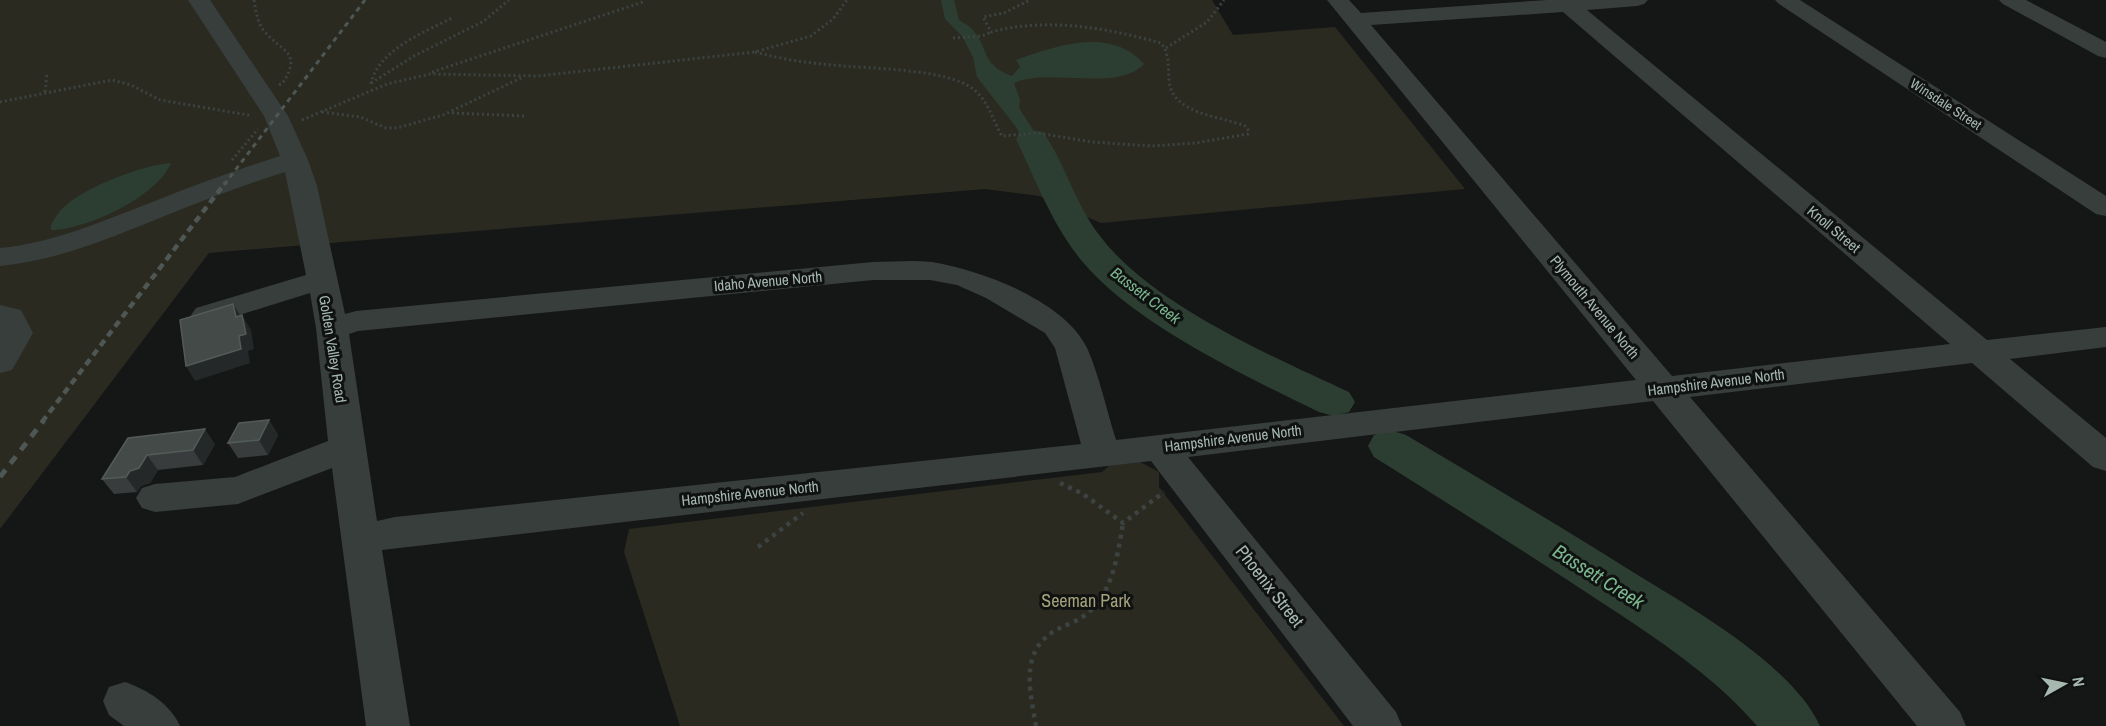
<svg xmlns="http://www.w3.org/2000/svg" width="2106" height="726" font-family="'Archivo Narrow',sans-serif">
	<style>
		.green { fill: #2a2a21 }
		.water { fill: #2c3e31 }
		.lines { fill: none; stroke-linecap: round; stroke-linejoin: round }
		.river { fill: #2c3e31; fill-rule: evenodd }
		.path-far1 { stroke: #3c4340; stroke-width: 3; stroke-dasharray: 2 3; stroke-linecap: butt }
		.path { stroke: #3c4340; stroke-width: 4.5; stroke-dasharray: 4 5; stroke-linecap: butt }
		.minor { fill: #383e3c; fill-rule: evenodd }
		.rail-far2 { stroke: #4e5754; stroke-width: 3; stroke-dasharray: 5 4.5; stroke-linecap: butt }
		.rail-far1 { stroke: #4e5754; stroke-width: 4.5; stroke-dasharray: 7 5; stroke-linecap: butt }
		.rail { stroke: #4e5754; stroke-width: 5; stroke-dasharray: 9 8; stroke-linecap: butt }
		.wall { fill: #383c3c }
		.shaded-wall { fill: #252828 }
		.building { fill: #444a48; stroke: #535b58; stroke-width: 1.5 }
		.labels { text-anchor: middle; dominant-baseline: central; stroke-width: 6; stroke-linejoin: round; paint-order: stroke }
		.far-street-label { font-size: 14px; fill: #a6b8b0; stroke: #101212 }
		.street-label { font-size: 15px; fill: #a6b8b0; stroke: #101212 }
		.water-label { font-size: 16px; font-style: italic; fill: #7ab58d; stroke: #101212 }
		.near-street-label { font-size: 18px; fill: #a6b8b0; stroke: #101212 }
		.near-park-label { font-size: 18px; fill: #a4a17b; stroke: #101212 }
		.near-water-label { font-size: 20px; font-style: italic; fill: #7ab58d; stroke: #101212 }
	</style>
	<rect width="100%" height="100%" fill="#151717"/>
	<g class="green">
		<polygon points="0,0 1212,0 1233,35 1335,27 1465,189 1101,223 1039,196 985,189 209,253 0,529"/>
		<polygon points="1140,462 1159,472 1159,487 1344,726 680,726 624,552 629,529 1102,472 1111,464"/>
	</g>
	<g class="water">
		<path d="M 941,0 L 954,0 L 959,20 C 963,23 968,25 971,28 C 990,47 979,64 1012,76 L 1020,67 L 1016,60 C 1056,46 1110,26 1144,64 C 1116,93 1050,67 1014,83 L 1020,100 L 1019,108 L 1052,159 L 1063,190 L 1042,191 L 1037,166 L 1016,127 L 977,77 L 973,57 L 962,36 L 945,19 Z"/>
		<path d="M 171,163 C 157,197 86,230 51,230 L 51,225 C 55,218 59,211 65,206 C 86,187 142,165 171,163 Z"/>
	</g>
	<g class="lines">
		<g class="river">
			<path d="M 1032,130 L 1043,132 C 1066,165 1075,204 1100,236 C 1152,305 1272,356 1349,392 L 1355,402 L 1349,412 L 1334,416 L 1319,412 C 1244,375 1135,325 1081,260 C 1052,224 1036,181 1016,139 L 1021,132 Z"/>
			<path d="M 1390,430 L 1406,435 C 1480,479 1555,523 1628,569 C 1686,605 1791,663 1820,726 L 1757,726 C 1714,676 1656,638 1601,602 C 1526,552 1450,505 1374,457 L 1368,446 L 1374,435 Z"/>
		</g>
		<g class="path-far1">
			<path d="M 254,0 C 256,11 257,22 264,31 C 283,53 303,52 282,84 L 278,85"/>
			<polyline points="953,38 982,36 991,32"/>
			<polyline points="1166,48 1207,22 1224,0"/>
			<path d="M 755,52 C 781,59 806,63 833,65 C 868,69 946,68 973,89 C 988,100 993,121 1002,136 L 1038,133 L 1092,142 L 1152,146 L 1196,143 L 1248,134 L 1249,131 L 1245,126 C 1220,116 1171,114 1169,80 C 1168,66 1170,55 1161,43 C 1107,28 1046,17 991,32 L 983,17 L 1004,13 L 1030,0"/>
			<polyline points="432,72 643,2"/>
			<polyline points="371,83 414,56 484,21 509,0"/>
			<path d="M 371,84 C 377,51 424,32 452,18"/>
			<polyline points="45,92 47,74"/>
			<polyline points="0,102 112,80 131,85 160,100 248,115 251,118"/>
			<polyline points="322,112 360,117 386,128 397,128 443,115 523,77"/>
			<polyline points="452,113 524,116"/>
			<polyline points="302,120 387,84 430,74 538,76 755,52 811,36 833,19 847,0"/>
			<polyline points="232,160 258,129"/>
		</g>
		<g class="path">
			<polyline points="1060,483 1083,494 1123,523 1164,492"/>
			<polyline points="758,547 803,513"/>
			<path d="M 1036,726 C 1030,691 1019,651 1056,630 C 1068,624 1083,619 1092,609 C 1114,587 1118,552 1123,523"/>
		</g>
		<g class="minor">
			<path d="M 188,0 L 210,0 L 288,116 L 308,160 L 317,186 L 345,314 L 356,311 L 873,262 C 892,262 913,260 932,262 C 981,270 1065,301 1087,348 C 1099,374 1107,412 1116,440 L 1636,380 L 1327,0 L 1349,0 L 1361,13 L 1547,0 L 1648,0 L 1644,4 L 1637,6 L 1587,10 L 1987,340 L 2106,327 L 2106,347 L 2010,359 L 2106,438 L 2106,471 L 2093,467 L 1972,363 L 1690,397 L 1960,712 L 1966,726 L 1917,726 L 1653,401 L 1188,457 L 1396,712 L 1402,726 L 1353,726 L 1151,461 L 382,550 L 410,726 L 366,726 L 332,468 L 238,504 L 155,512 L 142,508 L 136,498 L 142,488 L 155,484 L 235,477 L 328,441 L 316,328 L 310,293 L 207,325 L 196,322 L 191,315 L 196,308 L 306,275 L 285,172 C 247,184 209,198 172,213 C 115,236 61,260 0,266 L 0,248 C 53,243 100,222 150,203 C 193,186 236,170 280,156 L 264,116 ZM 1563,12 L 1950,344 L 1672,376 L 1371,25 ZM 873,280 L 930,280 L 957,285 L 986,298 L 1045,333 L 1055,348 L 1081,444 L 395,517 L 377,521 L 349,334 L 358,331 Z"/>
			<polygon points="1775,0 1800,0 2106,196 2106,216 2096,214 1779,4"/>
			<polygon points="1999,0 2026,0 2106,42 2106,58 2098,56 2003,4"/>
			<polygon points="0,305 21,310 33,333 12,370 0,373"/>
			<path d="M 125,682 C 148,690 170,704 180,726 L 124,726 L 109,715 L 103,701 L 109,687 Z"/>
		</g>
		<polyline class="rail-far2" points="224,185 365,0"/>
		<polyline class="rail-far1" points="42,422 225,183"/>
		<polyline class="rail" points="0,477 44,420"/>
	</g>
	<g class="wall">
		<polygon points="269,420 278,435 268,455 238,458 228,443"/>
		<polygon points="128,438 215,444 203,465 158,470 150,483 141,486 137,492 114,494 102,479"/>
	</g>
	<g class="shaded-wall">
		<polygon points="233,304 242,318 236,317"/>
		<polygon points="242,315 251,330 254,349 248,351 250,363 195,381 186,366 239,336"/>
		<polygon points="269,420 278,435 268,455 259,440"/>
		<polygon points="205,429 215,444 203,465 193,450"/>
		<polygon points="147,455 158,470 150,483 141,486 137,492 126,477 130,471"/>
	</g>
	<g class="building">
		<polygon points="233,304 236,317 242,315 246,334 239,336 241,349 186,366 180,320"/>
		<polygon points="269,420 259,440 228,443 239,423"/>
		<polygon points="205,429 193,450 147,455 139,468 130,471 126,477 102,479 128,438"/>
	</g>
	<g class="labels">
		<g class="far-street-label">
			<text transform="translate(1946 104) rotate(33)">Winsdale Street</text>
		</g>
		<g class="street-label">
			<text transform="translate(1834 229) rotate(40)">Knoll Street</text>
			<text transform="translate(768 281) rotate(-5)">Idaho Avenue North</text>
			<text transform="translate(1595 307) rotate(50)">Plymouth Avenue North</text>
			<text transform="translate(333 349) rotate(81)">Golden Valley Road</text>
			<text transform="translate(1716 382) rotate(-7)">Hampshire Avenue North</text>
			<text transform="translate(1233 438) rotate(-7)">Hampshire Avenue North</text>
			<text transform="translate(750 493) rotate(-6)">Hampshire Avenue North</text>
		</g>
		<g class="water-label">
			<text transform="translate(1146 295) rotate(37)">Bassett Creek</text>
		</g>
		<g class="near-street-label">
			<text transform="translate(1270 586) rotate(52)">Phoenix Street</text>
		</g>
		<g class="near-park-label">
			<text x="1086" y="600">Seeman Park</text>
		</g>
		<g class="near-water-label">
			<text transform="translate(1599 576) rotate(32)">Bassett Creek</text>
		</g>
	</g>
	<g transform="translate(2064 684) rotate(81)" stroke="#101212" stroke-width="4.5" paint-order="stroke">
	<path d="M0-4.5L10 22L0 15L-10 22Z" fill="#a6b8b0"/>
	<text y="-9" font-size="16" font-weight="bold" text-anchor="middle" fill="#a6b8b0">N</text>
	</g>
</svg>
